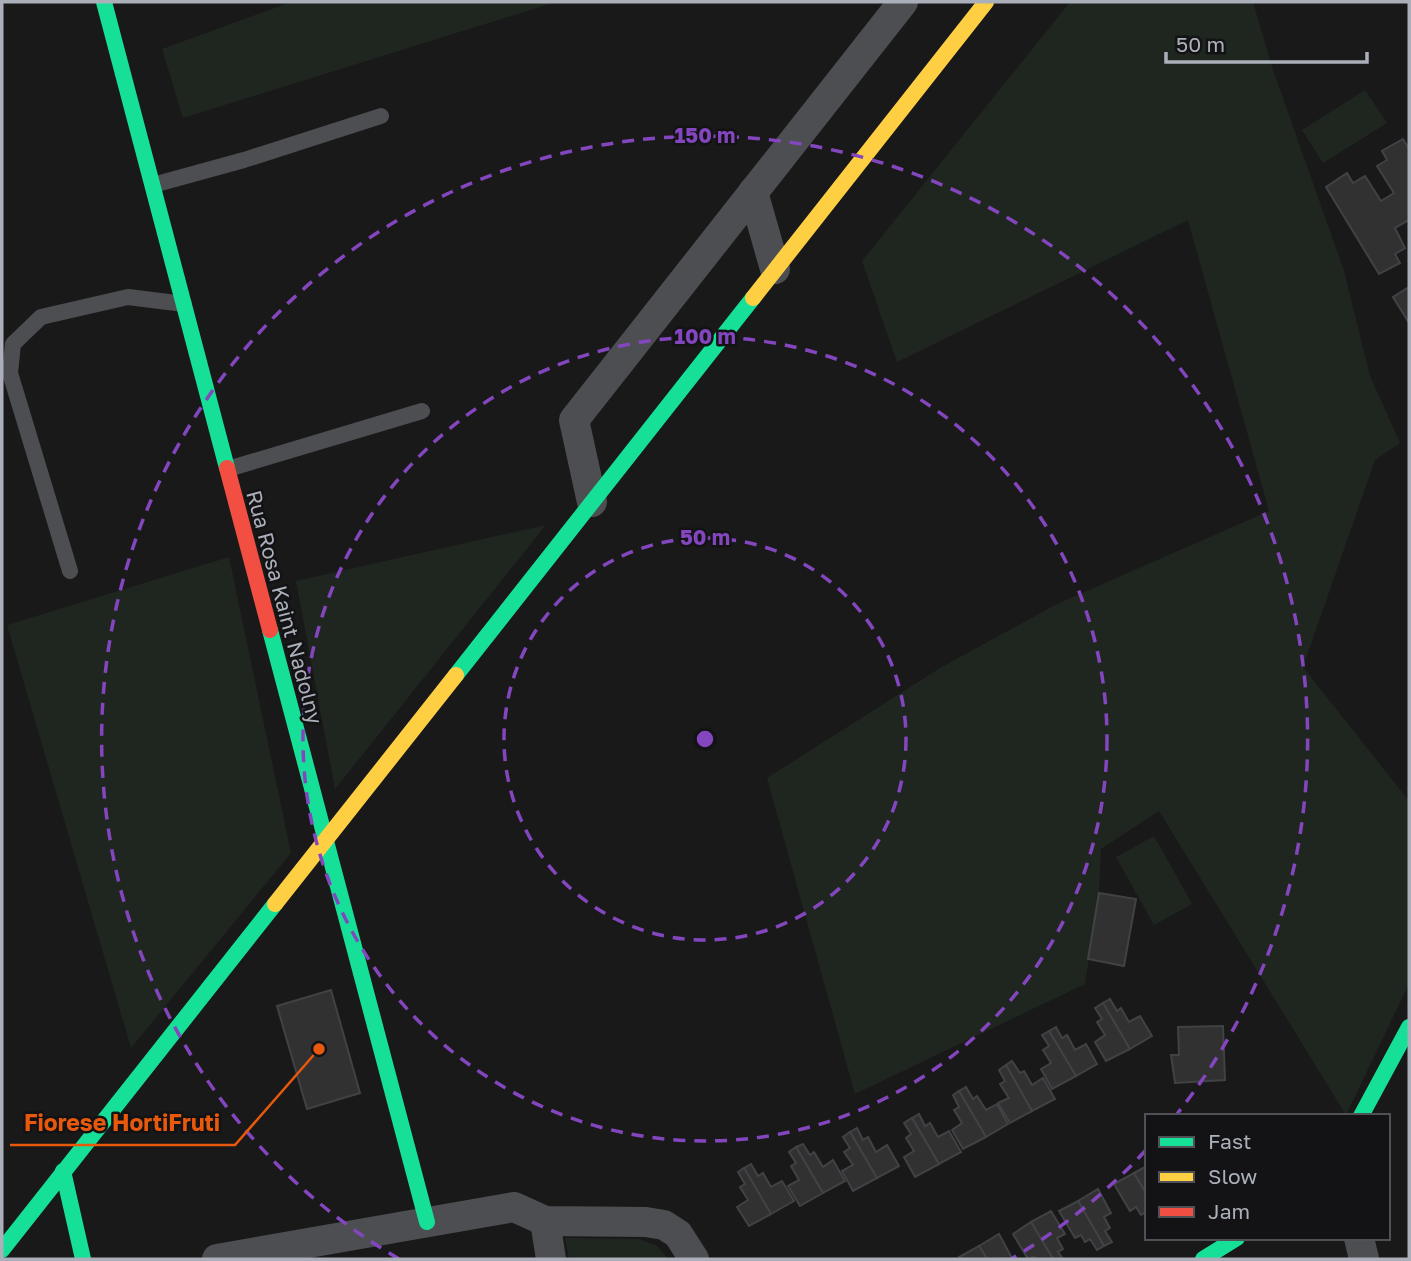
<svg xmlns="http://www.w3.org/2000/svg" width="1411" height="1261" font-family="'Golos Text',sans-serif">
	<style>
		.green { fill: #1f261f }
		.building { fill: #313131; stroke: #414245; stroke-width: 2 }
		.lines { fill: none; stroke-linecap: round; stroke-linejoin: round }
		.lane { stroke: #4d4e52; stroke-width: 16 }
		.street { stroke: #4d4e52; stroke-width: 30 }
		.fast { stroke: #16e098; stroke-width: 16 }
		.slow { stroke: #ffcf43; stroke-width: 16 }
		.jam { stroke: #f24e42; stroke-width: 16 }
		.ring { fill: none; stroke: #8446be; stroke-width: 3.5; stroke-dasharray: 12 9 }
		.labels { text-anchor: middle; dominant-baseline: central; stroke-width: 5; stroke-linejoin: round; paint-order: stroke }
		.street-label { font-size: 21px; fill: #aaafb9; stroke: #131315 }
		.centre { fill: #8446be; stroke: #131315; stroke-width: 3.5 }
		.ring-label { font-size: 21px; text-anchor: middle; font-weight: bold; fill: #8446be; stroke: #131315; stroke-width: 5; stroke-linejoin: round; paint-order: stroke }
		.leader { fill: none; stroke: #e8590c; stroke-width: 2.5 }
		.callout-dot { fill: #e8590c; stroke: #131315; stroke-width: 2.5 }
		.callout-label { font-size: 23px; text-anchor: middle; font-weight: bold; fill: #e8590c; stroke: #131315; stroke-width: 5; stroke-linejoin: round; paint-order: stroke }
	</style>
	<rect width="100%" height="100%" fill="#191919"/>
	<g class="green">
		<polygon points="291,2 556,2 183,118 162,49"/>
		<polygon points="1070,2 1253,2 1272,67 1344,271 1370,376 1400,443 1375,460 1303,667 1409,801 1409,984 1346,1115 1159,811 1101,849 1099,893 1085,984 855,1094 767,778 940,668 1057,604 1269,511 1188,220 897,362 862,261"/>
		<polygon points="1365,90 1387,123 1323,163 1302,130"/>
		<polygon points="546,525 335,789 296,581"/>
		<polygon points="229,557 291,853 131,1048 7,625"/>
		<polygon points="1154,836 1192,904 1154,925 1116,857"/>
		<polygon points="565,1238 639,1239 657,1246 668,1259 569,1259"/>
	</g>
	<g class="building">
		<polygon points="1403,139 1409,149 1409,220 1395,228 1405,248 1395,254 1400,263 1379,274 1326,187 1347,173 1353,183 1365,176 1381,201 1394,193 1377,166 1387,160 1382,151"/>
		<polygon points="1409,287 1409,323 1393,297"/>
		<polygon points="1099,893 1136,899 1124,966 1088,959"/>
		<polygon points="331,990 360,1093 307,1109 277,1006"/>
		<polygon points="1110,999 1117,1011 1121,1008 1129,1022 1140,1016 1152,1036 1130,1049 1103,1003"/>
		<polygon points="1103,1003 1130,1049 1106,1061 1095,1042 1105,1035 1097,1022 1102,1019 1095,1008"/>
		<polygon points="1223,1026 1225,1080 1175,1083 1171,1055 1179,1055 1178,1027"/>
		<polygon points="1056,1027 1062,1038 1067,1035 1075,1050 1086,1044 1097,1064 1076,1076 1049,1031"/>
		<polygon points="1049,1031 1076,1076 1052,1089 1041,1069 1051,1063 1043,1050 1049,1046 1042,1035"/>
		<polygon points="1012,1061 1020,1073 1024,1071 1032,1085 1043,1078 1055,1099 1032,1111 1006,1065"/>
		<polygon points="1006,1065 1032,1111 1010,1123 998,1103 1009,1098 1000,1084 1005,1081 999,1070"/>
		<polygon points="966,1087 973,1099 977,1096 986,1110 997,1104 1008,1124 986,1137 959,1091"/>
		<polygon points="959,1091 986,1137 963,1149 952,1130 962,1123 954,1110 959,1107 953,1095"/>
		<polygon points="919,1114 925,1126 930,1123 938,1137 949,1131 961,1152 939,1164 912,1118"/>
		<polygon points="912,1118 939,1164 915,1177 904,1157 914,1151 906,1138 911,1134 904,1123"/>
		<polygon points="857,1128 863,1140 868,1137 876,1152 887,1145 899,1166 877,1178 850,1132"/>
		<polygon points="850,1132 877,1178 853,1191 842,1171 853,1165 844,1152 850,1148 843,1137"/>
		<polygon points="803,1144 810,1155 814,1152 823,1167 833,1160 845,1181 823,1193 796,1147"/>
		<polygon points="796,1147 823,1193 800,1206 788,1186 799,1180 791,1166 796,1163 789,1152"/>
		<polygon points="751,1164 758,1176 763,1173 771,1187 782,1181 794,1201 771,1214 744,1168"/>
		<polygon points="1147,1166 1147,1195 1134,1173"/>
		<polygon points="744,1168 771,1214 749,1226 737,1207 748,1200 740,1187 745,1184 738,1172"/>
		<polygon points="1134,1173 1147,1195 1147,1214 1146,1212 1141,1215 1136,1207 1130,1211 1114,1184"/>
		<polygon points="1098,1189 1111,1213 1104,1217 1110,1228 1105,1231 1112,1242 1104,1246 1078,1201"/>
		<polygon points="1078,1201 1104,1246 1097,1250 1090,1239 1085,1242 1081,1235 1075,1238 1059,1211"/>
		<polygon points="1051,1211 1065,1234 1057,1238 1063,1249 1058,1252 1063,1259 1053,1259 1031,1222"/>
		<polygon points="1031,1222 1053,1259 1036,1259 1034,1257 1028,1259 1013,1234"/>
		<polygon points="999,1234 1012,1258 987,1259 979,1246"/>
		<polygon points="979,1246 987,1259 961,1259 959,1257"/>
	</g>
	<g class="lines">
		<g class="lane">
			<polyline points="153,185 244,160 381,116"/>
			<polyline points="228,469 422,411"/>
			<polyline points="70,571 10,373 13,344 41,317 128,297 184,304"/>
		</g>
		<g class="street">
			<polyline points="753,192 775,269"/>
			<polyline points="592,502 574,420 903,2"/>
			<polyline points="545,1221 551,1259"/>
			<polyline points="1359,1238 1364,1259"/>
			<polyline points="217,1259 514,1207 545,1221 646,1222 664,1225 678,1234 694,1259"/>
		</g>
		<g class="fast">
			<polyline points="104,2 227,468"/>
			<polyline points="270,630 427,1222"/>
			<polyline points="456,675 753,298"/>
			<polyline points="1361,1116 1409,1027"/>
			<polyline points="63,1171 83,1259"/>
			<polyline points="2,1250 275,904"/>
			<polyline points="1203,1259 1237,1238"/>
		</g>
		<g class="slow">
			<polyline points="753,298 986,2"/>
			<polyline points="275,904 456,675"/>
		</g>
		<polyline class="jam" points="227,468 270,630"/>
	</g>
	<g class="ring">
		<circle cx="705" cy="739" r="201"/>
		<circle cx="705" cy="739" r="402"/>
		<path d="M1146 1150A603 603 0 0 1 1011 1259M399 1259A603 603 0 1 1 1177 1114"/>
	</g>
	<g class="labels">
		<g class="street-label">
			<text transform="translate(285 607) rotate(75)">Rua Rosa Kaint Nadolny</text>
		</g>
	</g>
	<circle cx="705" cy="739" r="10" class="centre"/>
	<g class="ring-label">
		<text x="705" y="143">150 m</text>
		<text x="705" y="344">100 m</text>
		<text x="705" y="545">50 m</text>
	</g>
	<path class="leader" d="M319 1049L235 1145H10"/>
	<circle class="callout-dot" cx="319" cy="1049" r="7"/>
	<g class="callout-label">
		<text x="122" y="1131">Fiorese HortiFruti</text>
	</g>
	<rect width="1411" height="1261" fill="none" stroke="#aaafb9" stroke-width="7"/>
	<rect x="1145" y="1114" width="245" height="126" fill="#131315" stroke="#4f5157" stroke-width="2"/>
	<rect x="1159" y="1137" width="35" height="10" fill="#16e098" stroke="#4f5157" stroke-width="2"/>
	<text x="1208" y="1149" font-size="21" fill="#aaafb9">Fast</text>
	<rect x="1159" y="1172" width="35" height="10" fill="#ffcf43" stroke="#4f5157" stroke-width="2"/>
	<text x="1208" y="1184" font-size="21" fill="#aaafb9">Slow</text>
	<rect x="1159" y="1207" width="35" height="10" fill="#f24e42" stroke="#4f5157" stroke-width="2"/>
	<text x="1208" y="1219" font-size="21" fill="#aaafb9">Jam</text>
	<path d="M1166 52v10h201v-10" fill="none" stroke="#aaafb9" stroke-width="3.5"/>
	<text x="1176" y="52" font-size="21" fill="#aaafb9" stroke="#131315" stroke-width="5" paint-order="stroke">50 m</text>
</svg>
